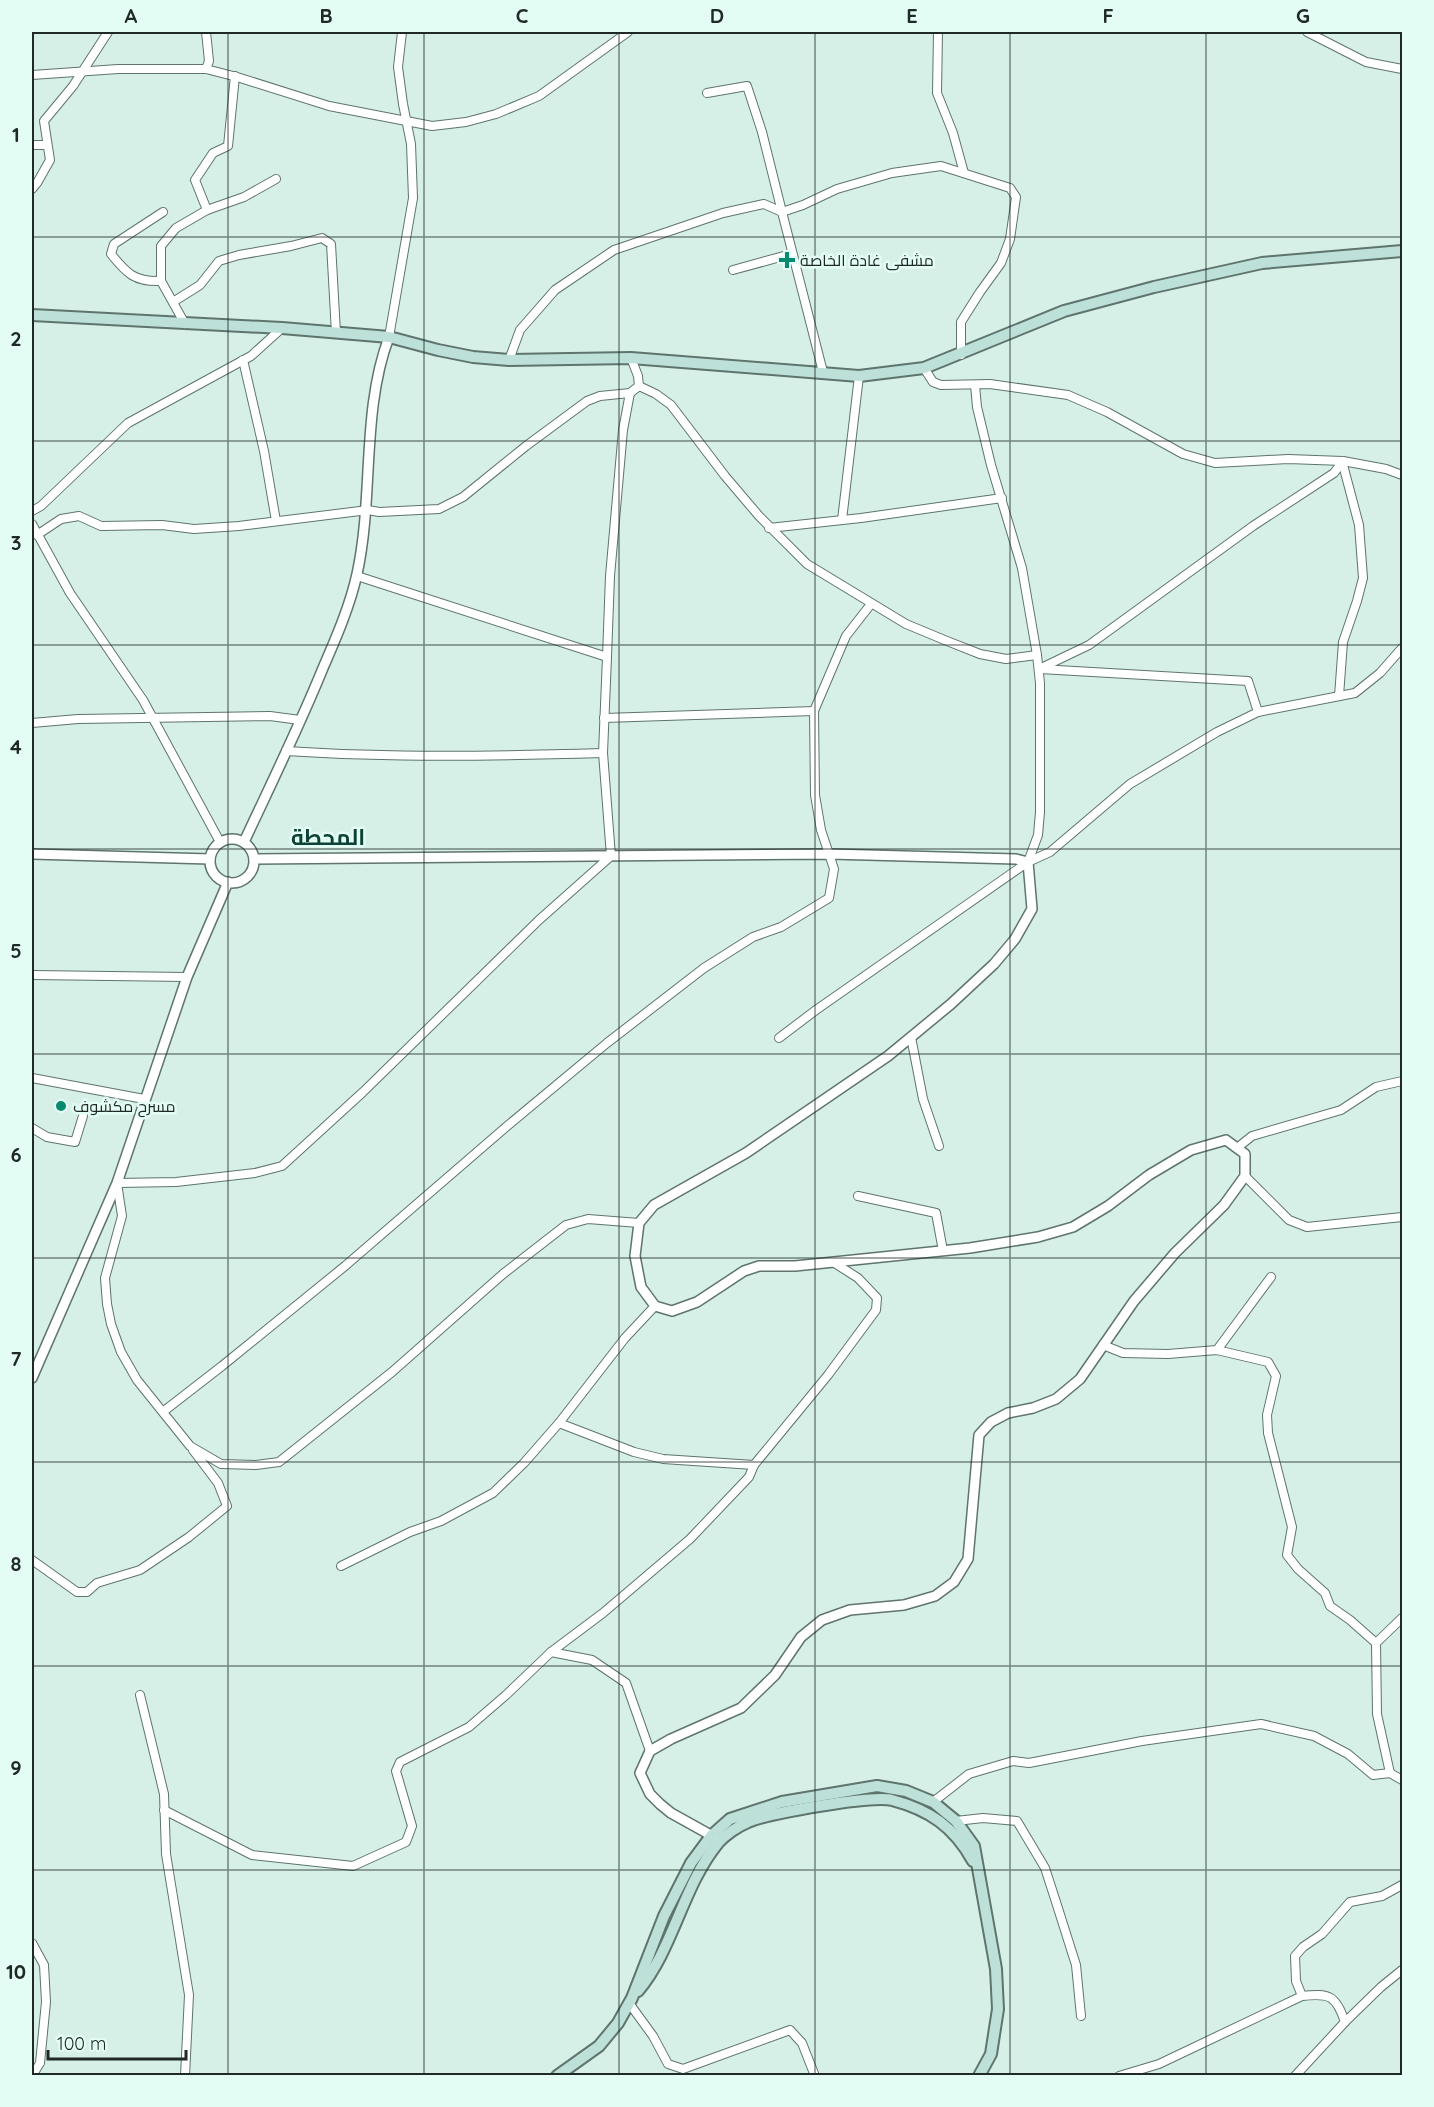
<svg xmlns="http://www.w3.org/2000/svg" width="1434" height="2107" font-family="Quicksand,Cairo,sans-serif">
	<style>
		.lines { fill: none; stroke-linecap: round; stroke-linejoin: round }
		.minor-casing { stroke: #5e746d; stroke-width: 10 }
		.tertiary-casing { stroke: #5e746d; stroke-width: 12 }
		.secondary-casing { stroke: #5e746d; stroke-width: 14 }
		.minor { stroke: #fff; stroke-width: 8 }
		.tertiary { stroke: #fff; stroke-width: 9 }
		.secondary { stroke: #bde1d9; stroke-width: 10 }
		.grid { fill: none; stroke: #1f2925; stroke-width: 1.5; stroke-opacity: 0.55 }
		.poi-dot { fill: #078b70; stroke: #e4fdf4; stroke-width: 2 }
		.labels { text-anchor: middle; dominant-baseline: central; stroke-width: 5; stroke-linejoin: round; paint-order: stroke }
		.poi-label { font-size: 16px; fill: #1f2925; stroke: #e4fdf4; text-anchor: start }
		.district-label { font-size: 22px; font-weight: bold; fill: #0c4336; stroke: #e4fdf4 }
		.neatline { fill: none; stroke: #1f2925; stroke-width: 2 }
		.grid-label { font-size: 20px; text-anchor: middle; font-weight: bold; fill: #1f2925 }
	</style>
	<rect width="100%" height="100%" fill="#d7f0e7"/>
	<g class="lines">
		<g class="minor-casing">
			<g id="minor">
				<polyline points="206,32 209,61 206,69"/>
				<polyline points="938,32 937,93 953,133 964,173"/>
				<polyline points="1307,32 1366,62 1402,69"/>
				<polyline points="32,75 118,69 206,69 237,77 329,106 432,126 466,122 496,114 539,96 628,32"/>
				<polyline points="707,93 747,86 762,132 782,212 803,205 837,189 892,173 941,166 1010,188 1016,197 1010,239 1001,263 980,292 961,322 961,355"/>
				<polyline points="32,145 47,145"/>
				<polyline points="32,189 37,183 50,160 44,121 73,86 108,32"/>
				<polyline points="207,210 195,180 213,153 228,146 235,76"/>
				<path d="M 163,212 L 114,244 L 111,254 C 127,274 135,282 161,281 L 185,324"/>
				<polyline points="733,270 791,254"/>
				<polyline points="161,281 161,246 176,228 207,210 244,197 276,179"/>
				<polyline points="173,302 200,285 219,261 239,255 291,246 322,238 331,244 336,333"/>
				<polyline points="389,337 413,198 411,144 403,104 398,67 402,32"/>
				<polyline points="243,360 264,451 276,521"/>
				<polyline points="509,360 520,330 555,290 614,250 723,213 764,204 782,212 823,372"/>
				<polyline points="924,368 933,382 941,385 990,384 1068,395 1107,412 1183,454 1215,463 1288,459 1343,461 1386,469 1402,475"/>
				<polyline points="975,385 977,407 991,465 1022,568 1037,655 1040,683 1040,812 1038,835 1028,862"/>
				<polyline points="639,386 656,394 671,405 725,476 759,516 807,564 906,624 947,641 980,654 1006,659 1037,655"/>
				<polyline points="630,393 623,430 610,576 607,657 603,753 611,856 539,920 363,1092 282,1166 255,1173 176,1182 117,1183 122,1216 105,1278 107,1304 111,1324 121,1352 137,1380 190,1446 221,1464 256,1465 279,1462 392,1372 503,1274 566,1225 588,1219 639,1223"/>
				<polyline points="32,511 41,506 128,423 251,356 282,328"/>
				<polyline points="842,520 859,376"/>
				<polyline points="32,524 70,593 143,700 220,842"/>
				<polyline points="769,528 861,518 1002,498"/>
				<polyline points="37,535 61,519 79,516 101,526 162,525 194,529 239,526 368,510 379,512 439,509 463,497 526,446 587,401 600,396 630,393 639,386 638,376 631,358"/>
				<polyline points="357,576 607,657"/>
				<polyline points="1039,669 1089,645 1253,526 1334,473 1343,461"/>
				<polyline points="1040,669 1248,681 1258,712"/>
				<polyline points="1339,696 1343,642 1357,601 1363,578 1359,525 1342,461"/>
				<polyline points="604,718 814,711"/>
				<polyline points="32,723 78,719 270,716 300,720"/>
				<path d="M 286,751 C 392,758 497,756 603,753"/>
				<polyline points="32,975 187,977"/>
				<polyline points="911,1037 923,1099 939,1146"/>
				<polyline points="779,1038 816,1010 1028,862 1050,852 1130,784 1217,732 1258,712 1355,693 1380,673 1402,648"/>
				<polyline points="32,1078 144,1099"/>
				<polyline points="32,1128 47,1137 75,1142 83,1116"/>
				<polyline points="1237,1148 1252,1136 1341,1110 1376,1087 1402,1081"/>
				<polyline points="1245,1176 1289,1220 1307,1227 1402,1217"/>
				<polyline points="858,1196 936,1213 943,1251"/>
				<polyline points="655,1306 625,1338 559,1423 634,1452 663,1459 754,1465"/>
				<polyline points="1103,1345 1123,1353 1168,1354 1217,1350 1268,1362 1276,1376 1267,1415 1268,1433 1292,1527 1287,1555 1298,1569 1325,1593 1330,1606 1350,1620 1376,1643 1377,1714 1390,1773"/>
				<polyline points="1217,1350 1271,1277"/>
				<polyline points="164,1411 222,1366 345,1266 506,1127 607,1043 704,968 753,937 781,927 829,898 834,869 821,830 815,795 814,711 846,636 871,604"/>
				<polyline points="32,1560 77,1592 87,1592 97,1583 140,1570 189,1537 227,1506 218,1483 193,1450"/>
				<polyline points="341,1566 410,1532 441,1521 493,1493 524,1463 559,1423"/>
				<polyline points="1376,1643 1402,1618"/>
				<polyline points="140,1695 164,1794 166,1854 189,1995 185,2076"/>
				<polyline points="650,1751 626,1683 592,1660 551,1652 603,1613 690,1539 749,1477 754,1465 828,1375 876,1310 877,1298 858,1278 833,1262"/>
				<polyline points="933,1802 969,1774 1013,1761 1029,1763 1142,1741 1261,1724 1314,1736 1348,1754 1373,1775 1390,1773 1402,1780"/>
				<polyline points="164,1810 252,1855 353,1866 406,1842 412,1826 396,1771 400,1762 469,1727 506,1695 551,1652"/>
				<polyline points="956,1821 983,1818 1017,1821 1045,1868 1056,1902 1076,1965 1081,2016"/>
				<polyline points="32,1943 44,1965 46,2002 40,2063 32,2076"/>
				<polyline points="1302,1996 1296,1981 1295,1956 1303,1947 1322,1934 1350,1902 1382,1896 1402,1885"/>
				<polyline points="629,2003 653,2036 668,2064 683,2069 790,2030 802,2043 815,2076"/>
				<polyline points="1345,2022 1381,1987 1402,1970"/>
				<path d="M 1119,2076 L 1159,2064 L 1302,1996 C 1329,1993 1336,1995 1345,2022 L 1295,2076"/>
			</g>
		</g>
		<g class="tertiary-casing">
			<g id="tertiary">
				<circle cx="232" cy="861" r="22"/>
				<path d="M 244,842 C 271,784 299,727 323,668 C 336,638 350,606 357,574 C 374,497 361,411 389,337"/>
				<polyline points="32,854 210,859"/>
				<polyline points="254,859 830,854 1016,859 1028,862 1032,909 1015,939 994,964 951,1004 888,1056 746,1153 654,1205 639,1223 635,1256 641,1287 655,1306 672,1311 697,1302 744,1271 759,1266 795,1266 970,1248 1038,1237 1073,1227 1108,1206 1149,1175 1191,1150 1226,1140 1245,1154 1245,1176 1224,1205 1175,1253 1134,1301 1080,1379 1056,1399 1033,1408 1008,1413 991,1422 979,1435 968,1559 954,1582 935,1596 904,1605 850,1610 822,1620 801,1637 775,1675 741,1708 671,1739 650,1751 640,1773 650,1794 660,1804 671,1813 716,1838"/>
				<polyline points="32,1378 117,1183 187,977 228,882"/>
			</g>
		</g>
		<g class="secondary-casing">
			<g id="secondary">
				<polyline points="32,315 282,328 389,337 438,350 473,357 509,360 631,358 859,376 924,368 1064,311 1154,287 1262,263 1402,251"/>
				<path d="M 638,1991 C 674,1948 682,1887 718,1843 C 725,1835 738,1826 748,1822 C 769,1813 872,1795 892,1800 C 930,1810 954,1827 973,1861"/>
				<polyline points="557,2076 599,2046 618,2023 632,1998 664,1916 691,1863 711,1836 730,1819 782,1802 877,1786 906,1791 933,1802 956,1821 974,1846 996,1969 998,2009 991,2054 979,2076"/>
			</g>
		</g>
		<use href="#minor" class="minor"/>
		<use href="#tertiary" class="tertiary"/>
		<use href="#secondary" class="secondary"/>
	</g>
	<path class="grid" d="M 228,32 L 228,2076M 424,32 L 424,2076M 619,32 L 619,2076M 815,32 L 815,2076M 1010,32 L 1010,2076M 1206,32 L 1206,2076M 32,237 L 1402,237M 32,441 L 1402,441M 32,645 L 1402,645M 32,849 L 1402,849M 32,1054 L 1402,1054M 32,1258 L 1402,1258M 32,1462 L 1402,1462M 32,1666 L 1402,1666M 32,1870 L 1402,1870"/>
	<g class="poi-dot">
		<path d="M784 251h6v6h6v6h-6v6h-6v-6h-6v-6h6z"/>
		<circle cx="61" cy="1106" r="6"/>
	</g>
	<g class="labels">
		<g class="poi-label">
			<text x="800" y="260">مشفى غادة الخاصة</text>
			<text x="73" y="1106">مسرح مكشوف</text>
		</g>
		<g class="district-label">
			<text x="328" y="837">المحطة</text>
		</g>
	</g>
	<rect width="1434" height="2107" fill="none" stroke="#e4fdf4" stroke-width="66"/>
	<path d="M48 2050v9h138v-9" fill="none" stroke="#1f2925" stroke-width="3"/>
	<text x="57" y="2050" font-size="18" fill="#1f2925" stroke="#e4fdf4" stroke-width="4.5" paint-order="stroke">100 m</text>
	<rect x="33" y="33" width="1368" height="2041" class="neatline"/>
	<g class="grid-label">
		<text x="131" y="23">A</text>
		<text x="326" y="23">B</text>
		<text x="522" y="23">C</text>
		<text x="717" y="23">D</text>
		<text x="912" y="23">E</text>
		<text x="1108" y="23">F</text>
		<text x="1303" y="23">G</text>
		<text x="16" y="142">1</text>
		<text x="16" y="346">2</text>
		<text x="16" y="550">3</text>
		<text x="16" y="754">4</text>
		<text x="16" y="958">5</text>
		<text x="16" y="1162">6</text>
		<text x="16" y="1366">7</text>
		<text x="16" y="1571">8</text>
		<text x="16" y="1775">9</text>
		<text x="16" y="1979">10</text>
	</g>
</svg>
